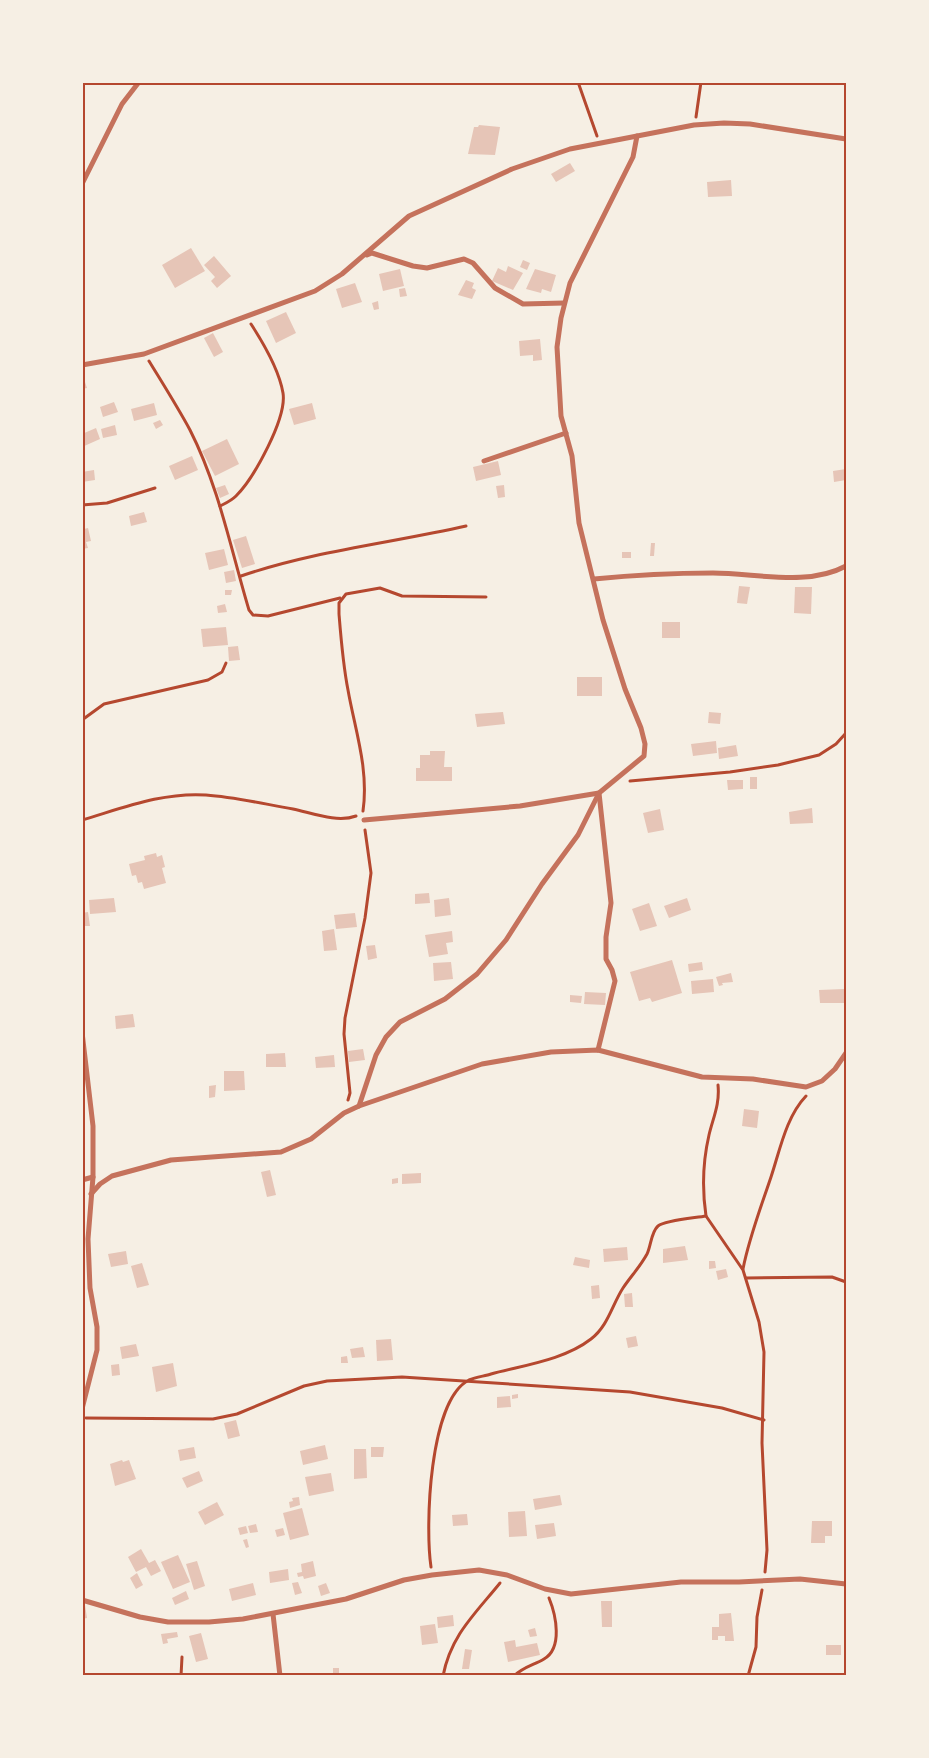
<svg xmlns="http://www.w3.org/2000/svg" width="929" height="1758" font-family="'Titillium Web',sans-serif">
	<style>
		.building { fill: #e6c5b7 }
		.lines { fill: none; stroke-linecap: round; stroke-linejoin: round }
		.path { stroke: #b5482f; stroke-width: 3 }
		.minor { stroke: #c5725c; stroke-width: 5 }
		.neatline { fill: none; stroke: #b5482f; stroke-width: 2 }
	</style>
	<rect width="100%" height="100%" fill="#f6efe4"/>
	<g class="building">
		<polygon points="479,125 500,127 495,155 468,154 474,127 478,127"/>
		<polygon points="570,163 575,171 556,182 551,174"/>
		<polygon points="731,180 732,196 708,197 707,182"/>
		<polygon points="191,248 205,271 175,288 162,265"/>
		<polygon points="214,256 231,276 217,288 211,281 215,277 204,265"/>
		<polygon points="523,260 530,263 527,270 520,267"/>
		<polygon points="508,266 523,273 513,290 492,281 498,268 506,272"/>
		<polygon points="400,269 404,286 383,291 379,274"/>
		<polygon points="535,269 556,275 551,292 542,289 541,293 526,289"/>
		<polygon points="466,280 474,283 472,288 476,290 472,299 458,295"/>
		<polygon points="355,283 362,302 342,308 336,289"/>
		<polygon points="405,288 407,296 400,297 399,289"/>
		<polygon points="378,301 379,309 374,310 372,303"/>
		<polygon points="286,312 296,333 276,343 266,321"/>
		<polygon points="213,333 223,352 214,357 204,338"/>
		<polygon points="540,339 542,360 533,361 533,355 520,356 519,341"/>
		<polygon points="82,373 87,388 82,389"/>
		<polygon points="114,402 118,412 103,417 100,407"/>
		<polygon points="154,403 157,415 134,421 131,409"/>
		<polygon points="312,403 316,419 294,425 289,409"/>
		<polygon points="160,420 163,425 156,429 153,423"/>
		<polygon points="115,425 117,435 103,438 101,429"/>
		<polygon points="96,428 100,439 82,447 82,434"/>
		<polygon points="227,439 239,464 215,476 202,451"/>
		<polygon points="192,456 198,470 175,480 169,466"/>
		<polygon points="498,461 501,475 476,481 473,467"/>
		<polygon points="846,469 846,480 834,482 833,471"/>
		<polygon points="94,470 95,480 82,482 82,472"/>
		<polygon points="225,485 229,494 220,498 216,488"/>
		<polygon points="504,485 505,497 498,498 496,486"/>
		<polygon points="144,512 147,522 131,526 129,516"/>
		<polygon points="82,525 84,529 88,528 91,541 86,542 88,548 82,549"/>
		<polygon points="246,536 255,564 242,568 233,540"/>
		<polygon points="651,543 655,543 654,556 650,556"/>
		<polygon points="224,549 228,565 209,570 205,553"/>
		<rect x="622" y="552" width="9" height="6"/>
		<polygon points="234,570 236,581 226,583 224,572"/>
		<polygon points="739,586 750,587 747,604 737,603"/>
		<polygon points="795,587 812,587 811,614 794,613"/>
		<polygon points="225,590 232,590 231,595 225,595"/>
		<polygon points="225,604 227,612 218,613 217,606"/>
		<rect x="662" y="622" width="18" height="16"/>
		<polygon points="226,627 228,645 203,647 201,629"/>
		<polygon points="238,646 240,660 229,661 228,647"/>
		<rect x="577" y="677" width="25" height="19"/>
		<polygon points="503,712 505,724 477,727 475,714"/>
		<polygon points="709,712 721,713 720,724 708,723"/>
		<polygon points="716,741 717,753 693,756 691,744"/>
		<polygon points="736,745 738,756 719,759 718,748"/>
		<polygon points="430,751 445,751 444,767 452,767 452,781 416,781 416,768 420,768 420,755 430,755"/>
		<rect x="750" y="777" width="7" height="12"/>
		<polygon points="727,780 743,780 743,789 728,790"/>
		<polygon points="812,808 813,823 790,824 789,812"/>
		<polygon points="660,809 664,830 648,833 643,813"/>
		<polygon points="156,853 157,857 162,855 165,867 162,868 166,883 144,889 142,882 138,883 136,875 132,876 129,864 145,860 144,856"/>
		<polygon points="429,893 430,903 415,904 415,894"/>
		<polygon points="114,898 116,912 90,914 89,900"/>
		<polygon points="449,898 451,915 435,917 434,900"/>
		<polygon points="687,898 691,910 669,918 664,906"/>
		<polygon points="649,903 657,926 640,931 632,909"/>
		<polygon points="88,912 90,926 82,926 82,913"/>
		<polygon points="355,913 357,927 336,929 334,915"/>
		<polygon points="334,929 337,950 324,951 322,931"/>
		<polygon points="452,931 453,942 446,943 448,954 429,957 425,935"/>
		<polygon points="375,945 377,958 368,960 366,946"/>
		<polygon points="672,960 682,993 652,1002 650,998 639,1001 630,972"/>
		<polygon points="451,962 453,979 434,981 433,963"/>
		<polygon points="702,962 703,970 689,972 688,964"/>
		<polygon points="731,973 733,982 722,983 723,985 719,986 716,977"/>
		<polygon points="713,979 714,992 692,994 691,981"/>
		<polygon points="844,989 844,1003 820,1003 819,990"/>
		<polygon points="585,992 606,993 605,1005 584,1004"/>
		<polygon points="570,995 582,996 581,1003 570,1002"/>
		<polygon points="133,1014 135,1027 116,1029 115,1016"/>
		<polygon points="363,1049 365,1060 349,1062 348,1051"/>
		<polygon points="285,1053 286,1067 266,1067 266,1054"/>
		<polygon points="334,1055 335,1067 316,1068 315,1057"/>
		<polygon points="224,1071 244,1071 245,1090 224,1091"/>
		<polygon points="216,1085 215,1097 209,1098 209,1086"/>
		<polygon points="744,1109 759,1111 757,1128 742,1126"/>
		<polygon points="270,1170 276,1195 267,1197 261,1172"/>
		<polygon points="421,1173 421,1183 402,1184 402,1174"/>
		<polygon points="398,1178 398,1183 392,1184 392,1179"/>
		<polygon points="685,1246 688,1260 663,1263 663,1249"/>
		<polygon points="627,1247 628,1260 604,1262 603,1249"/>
		<polygon points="126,1251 128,1264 111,1267 108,1254"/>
		<polygon points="575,1257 590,1260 589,1268 573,1265"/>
		<polygon points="709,1261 715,1261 716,1268 709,1269"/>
		<polygon points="142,1263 149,1285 137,1288 131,1266"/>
		<polygon points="726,1269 728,1277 718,1280 716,1271"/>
		<polygon points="599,1285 600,1298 592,1299 591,1286"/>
		<polygon points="632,1293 633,1307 625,1307 624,1294"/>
		<polygon points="636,1336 638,1346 628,1348 626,1338"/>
		<polygon points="391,1339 393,1360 377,1361 376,1340"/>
		<polygon points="136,1344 139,1356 122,1359 120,1347"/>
		<polygon points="363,1347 365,1357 352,1358 350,1349"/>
		<polygon points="347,1356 348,1363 341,1363 341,1357"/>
		<polygon points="173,1363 177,1386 156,1392 152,1367"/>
		<polygon points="119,1364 120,1375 112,1376 111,1365"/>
		<polygon points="518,1394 518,1398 512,1399 512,1395"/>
		<polygon points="510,1396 511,1407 497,1408 497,1397"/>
		<polygon points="236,1420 240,1436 228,1439 224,1423"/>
		<polygon points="325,1445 328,1459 303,1465 300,1451"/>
		<polygon points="194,1447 196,1458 180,1461 178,1450"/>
		<polygon points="371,1447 384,1447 383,1457 371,1457"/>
		<polygon points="354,1449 366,1449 367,1478 354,1479"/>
		<polygon points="122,1460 123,1462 129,1460 136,1479 115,1486 110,1464"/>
		<polygon points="199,1471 203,1481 187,1488 182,1478"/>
		<polygon points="331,1473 334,1491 309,1496 305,1477"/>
		<polygon points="560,1495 562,1505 535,1510 533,1499"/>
		<polygon points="299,1497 300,1505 290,1508 289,1502 293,1501 292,1498"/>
		<polygon points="217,1502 224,1515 205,1525 198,1512"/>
		<polygon points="302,1508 309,1535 290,1540 283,1513"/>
		<polygon points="525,1511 527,1536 509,1537 508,1512"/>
		<polygon points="467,1514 468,1525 453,1526 452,1515"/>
		<polygon points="812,1521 832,1521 832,1536 825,1536 825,1543 811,1543"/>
		<polygon points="554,1523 556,1536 537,1539 535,1525"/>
		<polygon points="256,1524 258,1532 250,1533 248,1526"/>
		<polygon points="246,1526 248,1533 240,1535 238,1528"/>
		<polygon points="283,1528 285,1535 277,1537 275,1530"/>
		<polygon points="247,1539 249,1547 246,1548 243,1540"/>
		<polygon points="141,1549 149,1563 155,1560 161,1571 151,1576 146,1567 136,1572 128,1557"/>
		<polygon points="178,1555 190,1582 173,1589 161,1562"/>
		<polygon points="197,1561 205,1586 194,1590 186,1564"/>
		<polygon points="313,1561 316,1576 304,1579 303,1576 298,1577 297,1573 302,1572 301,1564"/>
		<polygon points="288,1569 289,1580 270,1583 269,1572"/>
		<polygon points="137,1573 143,1585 136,1589 130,1578"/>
		<polygon points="298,1582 302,1593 295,1595 292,1583"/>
		<polygon points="253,1583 256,1595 232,1601 229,1589"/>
		<polygon points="326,1583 330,1593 321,1596 318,1586"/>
		<polygon points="186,1591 189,1599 175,1605 172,1598"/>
		<polygon points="601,1601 612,1601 612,1627 602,1627"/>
		<polygon points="85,1605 87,1618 82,1619 82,1606"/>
		<polygon points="731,1613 734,1641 725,1641 725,1636 718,1636 718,1640 712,1640 712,1627 719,1627 719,1614"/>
		<polygon points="453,1615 454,1626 438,1628 437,1617"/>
		<polygon points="435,1624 438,1643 422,1645 420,1626"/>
		<polygon points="535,1628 537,1636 530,1637 528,1630"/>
		<polygon points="177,1632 178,1637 167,1639 168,1643 163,1644 161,1634"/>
		<polygon points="201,1633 208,1659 196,1662 189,1636"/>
		<polygon points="515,1640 516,1647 537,1643 540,1655 508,1662 504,1642"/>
		<rect x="826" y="1645" width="15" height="10"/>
		<polygon points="465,1649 472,1650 469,1669 462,1669"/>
		<rect x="333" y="1668" width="6" height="8"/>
	</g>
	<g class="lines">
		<g class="path">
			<polyline points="578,82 597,136"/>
			<polyline points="696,117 701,82"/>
			<path d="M 149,361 C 163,384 177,406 190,430 C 219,487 231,550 249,610 L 253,615 L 268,616 L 340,598"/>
			<polyline points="82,505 107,503 155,488"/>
			<path d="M 220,506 C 226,503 231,501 236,496 C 254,478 287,418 283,393 C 279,369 264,344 251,324"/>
			<path d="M 241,576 C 314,551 391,543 466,526"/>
			<polyline points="82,720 104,704 208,680 222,672 226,663"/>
			<polyline points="630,781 730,772 778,765 819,755 836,744 846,733"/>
			<path d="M 363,811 C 369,769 355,730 348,690 C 343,665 341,639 339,614 L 339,603 L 346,594 L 380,588 L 402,596 L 486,597"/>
			<path d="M 82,820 C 123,808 163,792 206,795 C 235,797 264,804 293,809 C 312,813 337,823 356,816"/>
			<polyline points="348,1100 350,1093 344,1034 345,1018 365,918 371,873 365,830"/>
			<polyline points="706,1216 743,1270 759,1322 764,1352 762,1443 767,1550 765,1572"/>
			<path d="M 743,1269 C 749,1238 761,1207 771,1177 C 780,1150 786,1117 806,1096"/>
			<polyline points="746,1278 832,1277 846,1282"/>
			<polyline points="86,1418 213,1419 237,1414 304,1386 327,1381 402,1377 630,1392 722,1408 764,1420"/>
			<path d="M 431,1567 C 425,1527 429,1400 469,1380 C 476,1377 485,1376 491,1374 C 524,1365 564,1360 591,1339 C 608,1326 612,1305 623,1288 C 631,1276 640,1267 647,1254 C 651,1246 651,1232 658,1226 C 666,1220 695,1218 706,1216 C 702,1189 703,1161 709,1135 C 713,1118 720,1104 718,1085"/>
			<polyline points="181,1676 182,1657"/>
			<path d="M 443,1676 C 451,1635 475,1614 500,1583"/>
			<path d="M 514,1676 C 523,1667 534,1665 544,1659 C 563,1648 556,1615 549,1598"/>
			<polyline points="748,1676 756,1647 757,1617 762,1590"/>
		</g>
		<g class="minor">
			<polyline points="82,184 122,104 139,82"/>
			<polyline points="367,255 372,253 413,266 427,268 464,259 473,263 495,288 523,304 564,303"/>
			<polyline points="82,365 144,354 315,291 342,274 409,216 512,169 570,149 694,125 724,123 750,124 846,139"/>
			<polyline points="484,461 566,433"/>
			<path d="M 594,579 C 634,575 673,573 713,573 C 756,573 807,587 846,566"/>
			<polyline points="364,820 520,806 599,793 611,903 606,937 606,959 612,970 615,981 598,1050"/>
			<polyline points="82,1032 93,1126 93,1177 88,1239 90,1288 97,1327 97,1350 82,1409"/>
			<polyline points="359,1106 376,1055 386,1037 400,1022 445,999 477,974 506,940 542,884 578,835 599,793 644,756 645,744 641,728 625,689 603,620 579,523 572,456 561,416 557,347 561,318 570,283 633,157 637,136"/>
			<polyline points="82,1180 93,1177"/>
			<polyline points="91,1194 100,1184 112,1176 171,1160 281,1152 311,1139 344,1113 359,1106 482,1064 551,1052 598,1050 702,1077 753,1079 806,1087 822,1081 835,1069 846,1053"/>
			<polyline points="82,1600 140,1617 168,1622 209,1622 243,1619 346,1599 404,1580 432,1575 479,1570 507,1575 545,1589 571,1594 681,1582 739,1582 800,1579 846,1584"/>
			<polyline points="273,1614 280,1676"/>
		</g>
	</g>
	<rect width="929" height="1758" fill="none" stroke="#f6efe4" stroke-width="168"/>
	<rect x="84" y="84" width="761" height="1590" class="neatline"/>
</svg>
